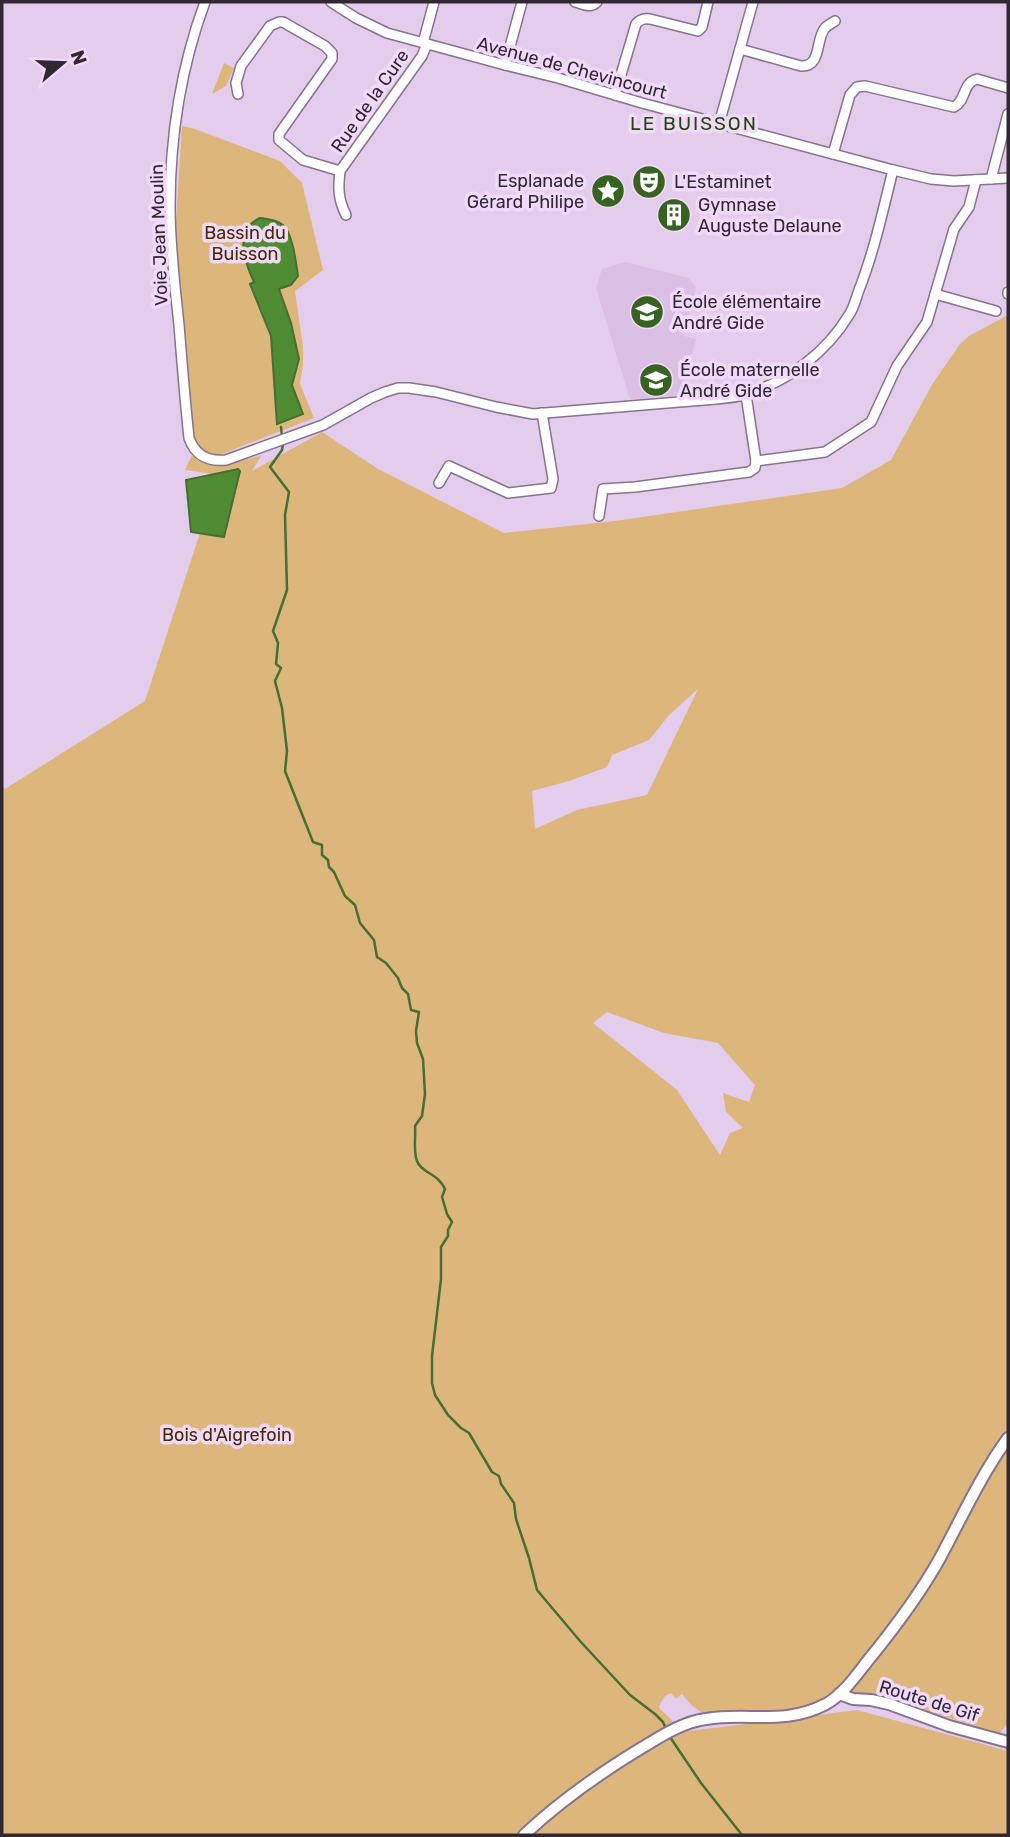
<svg xmlns="http://www.w3.org/2000/svg" width="1010" height="1837" font-family="Rubik,sans-serif">
	<style>
		.built { fill: #dbbfe4 }
		.green { fill: #ddb67c; fill-rule: evenodd }
		.water { fill: #508c33; stroke: #476e33; stroke-width: 2 }
		.lines { fill: none; stroke-linecap: round; stroke-linejoin: round }
		.stream { stroke: #476e33; stroke-width: 2.5 }
		.minor-casing { stroke: #87728f; stroke-width: 12 }
		.tertiary-casing { stroke: #87728f; stroke-width: 14 }
		.minor { stroke: #fff; stroke-width: 9 }
		.tertiary { stroke: #fff; stroke-width: 10 }
		.labels { text-anchor: middle; dominant-baseline: central; stroke-width: 7; stroke-linejoin: round; paint-order: stroke }
		.street-label { font-size: 18px; fill: #312834; stroke: #f0d9f9 }
		.poi-label { font-size: 18px; fill: #312834; stroke: #f0d9f9; text-anchor: start }
		.park-label { font-size: 18px; fill: #452c00; stroke: #f0d9f9 }
		.neighbourhood-label { font-size: 19px; letter-spacing: 2px; fill: #1f4707; stroke: #f0d9f9 }
	</style>
	<rect width="100%" height="100%" fill="#e3ccec"/>
	<polygon class="built" points="625,262 689,278 696,287 684,336 696,339 692,354 686,356 687,359 683,365 692,394 630,399 596,288 602,269"/>
	<g class="green">
		<polygon points="224,63 234,68 226,86 212,94"/>
		<path d="M 182,126 L 195,129 L 280,161 L 302,183 L 323,270 L 295,291 L 303,347 L 303,364 L 300,384 L 314,418 L 214,457 C 201,452 196,443 191,430 L 175,237 Z"/>
		<path d="M 1008,315 L 1008,1723 L 1000,1733 L 873,1695 L 784,1713 L 706,1715 L 692,1706 L 682,1694 L 676,1699 L 671,1693 L 665,1696 L 659,1706 L 660,1709 L 672,1720 L 673,1733 L 857,1710 L 1008,1751 L 1008,1835 L 2,1835 L 2,784 L 5,789 L 145,701 L 219,475 L 185,470 L 192,455 L 213,465 L 261,456 L 252,471 L 322,432 L 378,469 L 504,533 L 615,521 L 842,488 L 891,460 L 933,383 L 960,344 L 969,336 ZM 698,689 L 647,795 L 577,810 L 535,829 L 532,791 L 569,781 L 607,767 L 612,755 L 649,740 L 669,715 ZM 607,1012 L 664,1033 L 718,1043 L 755,1085 L 749,1102 L 723,1093 L 726,1112 L 743,1128 L 730,1133 L 720,1155 L 677,1090 L 593,1023 Z"/>
	</g>
	<g class="water">
		<path d="M 260,218 C 268,219 277,220 283,225 C 293,234 296,263 298,276 L 291,285 L 279,289 L 291,323 L 299,359 L 292,385 L 303,414 L 277,424 L 271,336 L 250,284 L 254,282 C 245,263 233,230 260,218 Z"/>
		<polygon points="238,469 240,471 224,537 191,532 186,480"/>
	</g>
	<g class="lines">
		<g class="stream">
			<polyline points="281,427 282,437"/>
			<path d="M 283,444 L 282,450 L 270,467 L 289,492 L 285,515 L 287,590 L 273,631 L 278,643 L 276,664 L 281,668 L 275,681 L 282,708 L 287,751 L 285,771 L 313,842 L 322,845 L 322,855 L 328,860 L 329,867 L 334,872 L 345,896 L 355,905 L 360,923 L 374,940 L 377,957 L 386,963 L 398,978 L 402,988 L 408,994 L 411,1010 L 419,1012 L 416,1031 L 417,1043 L 423,1059 L 425,1094 L 422,1116 L 415,1126 C 416,1137 413,1151 417,1161 C 421,1173 438,1173 445,1189 L 442,1197 L 447,1214 L 452,1222 L 448,1230 L 448,1236 L 441,1247 L 441,1279 L 432,1356 L 432,1383 L 435,1395 L 448,1415 L 461,1428 L 469,1433 L 492,1472 L 499,1476 L 501,1484 L 514,1503 L 516,1519 L 529,1558 L 537,1590 L 580,1641 L 630,1695 L 655,1714 L 663,1722 L 667,1731"/>
			<polyline points="1008,1728 1008,1720"/>
			<polyline points="670,1737 701,1783 742,1835"/>
		</g>
		<g class="minor-casing">
			<g id="minor">
				<path d="M 205,2 C 181,67 170,138 170,207 C 170,247 175,286 179,325 C 182,363 185,400 189,438 C 195,455 208,462 226,460 L 323,425 L 371,398 L 385,392 L 398,388 L 409,388 L 436,392 L 496,407 L 533,414 L 716,399 C 727,398 738,397 748,394 C 789,380 826,353 849,315 C 854,308 856,298 859,290 C 874,252 883,210 893,170"/>
				<polyline points="331,2 356,18 387,33 505,65 558,78 642,103 893,170 931,179 954,181 1008,178"/>
				<path d="M 575,2 C 583,4 590,9 597,2"/>
				<polyline points="423,43 434,2"/>
				<path d="M 740,49 L 801,66 C 822,67 815,40 825,28 C 828,25 832,23 835,21"/>
				<polyline points="505,65 522,2"/>
				<polyline points="238,94 236,83 241,66 270,26 279,22 283,22 325,46 332,53 332,59 279,134 279,140 303,160 340,171"/>
				<path d="M 615,95 L 636,24 C 640,19 644,18 650,19 L 698,31 L 702,27 L 708,2"/>
				<polyline points="719,124 753,2"/>
				<path d="M 833,154 L 850,95 L 857,87 L 865,86 L 954,107 C 967,100 962,83 977,79 L 1008,88"/>
				<polyline points="991,179 1008,114"/>
				<path d="M 346,215 C 338,199 338,188 340,171 L 422,56 L 427,44"/>
				<polyline points="935,294 996,311"/>
				<polyline points="1008,294 1008,292"/>
				<polyline points="746,395 756,461"/>
				<polyline points="756,461 825,452 871,422 897,366 927,322 954,229 969,207 976,180"/>
				<polyline points="439,483 449,466 508,493 551,488 553,479 542,413"/>
				<polyline points="599,516 603,489 635,487 749,472 755,468 756,461"/>
			</g>
		</g>
		<g class="tertiary-casing">
			<g id="tertiary">
				<polyline points="839,1694 853,1699 871,1700 889,1704 949,1726 1008,1742"/>
				<path d="M 524,1835 C 560,1801 600,1773 643,1747 C 663,1735 683,1722 706,1719 C 748,1712 784,1726 826,1704 C 844,1694 857,1674 870,1658 C 896,1626 920,1594 940,1558 C 962,1517 981,1475 1008,1438"/>
			</g>
		</g>
		<use href="#minor" class="minor"/>
		<use href="#tertiary" class="tertiary"/>
	</g>
	<defs>
		<g id="theatre-disc" transform="scale(1.75)"><circle r="9.5" fill="#376321" stroke="#f0d9f9"/><path d="M-5-5.5Q0-4 5-5.5V0Q5 5 0 6Q-5 5-5 0ZM-3.3-2.5H-1v1.5H-3.3ZM1-2.5H3.3v1.5H1ZM-2.8 1Q0 5.5 2.8 1Z" fill="#fff"/></g>
		<g id="sight-disc" transform="scale(1.75)"><circle r="9.5" fill="#376321" stroke="#f0d9f9"/><path d="M0-6L1.8-2.2L6-1.7L2.9 1.2L3.7 5.4L0 3.3L-3.7 5.4L-2.9 1.2L-6-1.7L-1.8-2.2Z" fill="#fff"/></g>
		<g id="building-disc" transform="scale(1.75)"><circle r="9.5" fill="#376321" stroke="#f0d9f9"/><path d="M-4-6H4V6H1V3H-1V6H-4ZM-2.5-4.3h1.7v1.8h-1.7ZM.8-4.3h1.7v1.8H.8ZM-2.5-1h1.7V.8h-1.7ZM.8-1h1.7V.8H.8Z" fill="#fff"/></g>
		<g id="school-disc" transform="scale(1.75)"><circle r="9.5" fill="#376321" stroke="#f0d9f9"/><path d="M0-5L7-2L0 1L-7-2ZM-4 1L0 2.5L4 1V4Q0 6-4 4Z" fill="#fff"/></g>
	</defs>
	<g fill-rule="evenodd">
		<use href="#theatre-disc" x="649" y="182"/>
		<use href="#sight-disc" x="608" y="191"/>
		<use href="#building-disc" x="674" y="215"/>
		<use href="#school-disc" x="647" y="312"/>
		<use href="#school-disc" x="656" y="380"/>
	</g>
	<g class="labels">
		<g class="street-label">
			<text transform="translate(572 68) rotate(15)">Avenue de Chevincourt</text>
			<text transform="translate(370 101) rotate(-55)">Rue de la Cure</text>
			<text transform="translate(159 235) rotate(-92)">Voie Jean Moulin</text>
			<text transform="translate(929 1701) rotate(17)">Route de Gif</text>
		</g>
		<g class="poi-label">
			<text x="584" y="181" text-anchor="end">Esplanade<tspan x="584" dy="21">Gérard Philipe</tspan></text>
			<text x="674" y="182">L'Estaminet</text>
			<text x="698" y="205">Gymnase<tspan x="698" dy="21">Auguste Delaune</tspan></text>
			<text x="672" y="302">École élémentaire<tspan x="672" dy="21">André Gide</tspan></text>
			<text x="680" y="370">École maternelle<tspan x="680" dy="21">André Gide</tspan></text>
		</g>
		<g class="park-label">
			<text x="245" y="233">Bassin du<tspan x="245" dy="21">Buisson</tspan></text>
			<text x="227" y="1435">Bois d'Aigrefoin</text>
		</g>
		<g class="neighbourhood-label">
			<text x="694" y="123">LE BUISSON</text>
		</g>
	</g>
	<rect width="1010" height="1837" fill="none" stroke="#312834" stroke-width="7"/>
	<g transform="translate(63 63) rotate(71)" stroke="#f0d9f9" stroke-width="5" paint-order="stroke">
	<path d="M0-5L12 26L0 18L-12 26Z" fill="#312834"/>
	<text y="-10" font-size="19" font-weight="bold" text-anchor="middle" fill="#312834">N</text>
	</g>
</svg>
